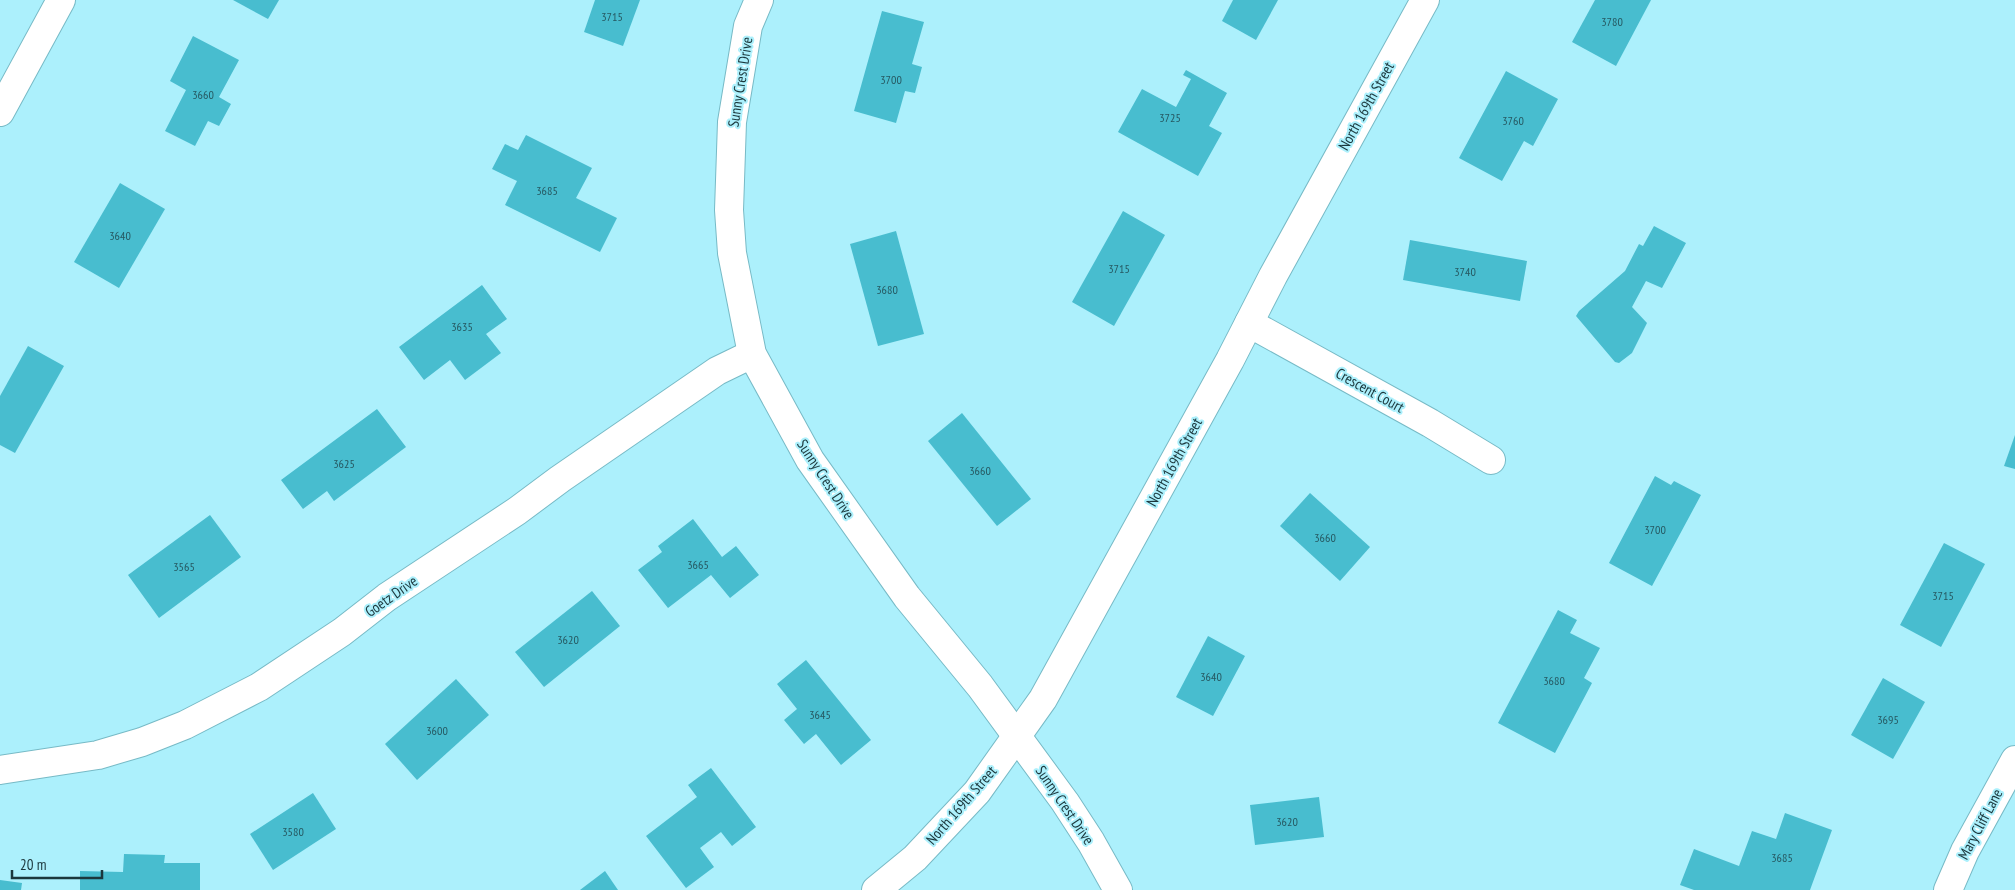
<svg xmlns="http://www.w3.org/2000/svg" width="2015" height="890" font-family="'PT Sans Narrow',sans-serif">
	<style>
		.building { fill: #48bdcf }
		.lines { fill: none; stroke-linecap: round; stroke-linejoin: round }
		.minor-casing { stroke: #77bac6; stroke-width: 30 }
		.major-casing { stroke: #77bac6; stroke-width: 30 }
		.minor { stroke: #fff; stroke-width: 28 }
		.major { stroke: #fff; stroke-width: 28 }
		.labels { text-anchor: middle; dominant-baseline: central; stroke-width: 4; stroke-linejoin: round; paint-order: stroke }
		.number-label { font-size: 12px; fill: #265861 }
		.street-label { font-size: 15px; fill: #1b373c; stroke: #acf0fc }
	</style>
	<rect width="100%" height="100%" fill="#acf0fc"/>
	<g class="building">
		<polygon points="233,0 279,0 268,19"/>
		<polygon points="595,0 640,0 623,46 584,32"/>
		<polygon points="1233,0 1278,0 1256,40 1222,21"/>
		<polygon points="1595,0 1651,0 1616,66 1572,42"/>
		<polygon points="882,11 924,22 912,64 922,67 915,93 905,91 896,123 854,111"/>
		<polygon points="193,36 239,60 219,97 231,104 219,126 208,121 195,146 165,131 186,90 170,81"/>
		<polygon points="1186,70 1227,93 1209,126 1222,133 1198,176 1118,132 1142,89 1176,107 1191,79 1183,75"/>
		<polygon points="1506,71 1558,99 1533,146 1524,141 1502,181 1459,158"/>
		<polygon points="526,135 592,168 576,198 617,218 600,252 505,205 517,181 492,169 505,144 518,150"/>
		<polygon points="120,183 165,209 119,288 74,262"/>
		<polygon points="1123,211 1165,235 1114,326 1072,302"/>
		<polygon points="1654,226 1686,243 1662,288 1646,281 1632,307 1647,323 1632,353 1619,363 1615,362 1576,316 1579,311 1625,271 1639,244 1643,246"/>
		<polygon points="896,231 924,334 878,346 850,244"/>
		<polygon points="1410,240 1527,261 1520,301 1403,280"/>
		<polygon points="482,285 507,319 486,334 501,353 465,380 450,360 424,380 399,347"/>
		<polygon points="28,346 64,366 15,453 0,445 0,396"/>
		<polygon points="377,409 406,447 334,501 327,491 303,509 281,480"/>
		<polygon points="962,413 1031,499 997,526 928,441"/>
		<polygon points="2015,435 2015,469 2004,466"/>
		<polygon points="1655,476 1671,485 1674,481 1701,495 1652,586 1609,563"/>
		<polygon points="1310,493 1370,547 1340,581 1280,526"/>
		<polygon points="210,515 241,557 159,618 128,575"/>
		<polygon points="693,519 722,557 736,546 759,575 730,598 711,575 668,608 638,570 662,552 658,546"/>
		<polygon points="1944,543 1985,564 1941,647 1900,625"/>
		<polygon points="592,591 620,626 544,687 515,652"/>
		<polygon points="1558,610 1577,620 1570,633 1600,648 1584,678 1592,683 1555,753 1498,723"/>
		<polygon points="1208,636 1245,656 1213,716 1176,697"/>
		<polygon points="806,660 871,740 841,765 816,734 804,744 784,720 797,709 777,684"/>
		<polygon points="1883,678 1925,702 1893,759 1851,735"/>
		<polygon points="456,679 489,715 417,780 385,744"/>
		<polygon points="711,768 756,827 732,846 721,832 700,848 714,867 686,888 646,836 697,797 688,785"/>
		<polygon points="313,793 336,829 273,870 250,834"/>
		<polygon points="1319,797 1324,837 1255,845 1250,805"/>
		<polygon points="1785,813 1832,830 1810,890 1694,890 1680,885 1694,849 1739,866 1752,831 1776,839"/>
		<polygon points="124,854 165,855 164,863 200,863 200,890 80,890 80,871 123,872"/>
		<polygon points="605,871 618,890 580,890"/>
		<polygon points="0,880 22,883 21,890 0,890"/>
	</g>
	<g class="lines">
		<g class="minor-casing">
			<g id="minor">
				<polyline points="759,0 748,26 732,122 729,210 732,253 752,354 810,460 907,597 980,686 1065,802 1091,842 1118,890"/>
				<polyline points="1249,323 1430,423 1491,460"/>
				<polyline points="0,770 98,755 142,742 185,725 259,687 342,632 387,597 517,511 560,479 717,371 752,354"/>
				<polyline points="876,890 915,858 977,792 1043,699 1230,360 1273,276 1425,0"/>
				<polyline points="1948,890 1965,851 2015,760"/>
			</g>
		</g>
		<g class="major-casing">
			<polyline id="major" points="0,112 61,0"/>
		</g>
		<use href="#minor" class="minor"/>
		<use href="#major" class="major"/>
	</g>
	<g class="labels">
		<g class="number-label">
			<text x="612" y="16">3715</text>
			<text x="1612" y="21">3780</text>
			<text x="891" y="79">3700</text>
			<text x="203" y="94">3660</text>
			<text x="1170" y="117">3725</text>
			<text x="1513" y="120">3760</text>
			<text x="547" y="190">3685</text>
			<text x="120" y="235">3640</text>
			<text x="1119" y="268">3715</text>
			<text x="1465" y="271">3740</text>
			<text x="887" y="289">3680</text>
			<text x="462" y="326">3635</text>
			<text x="344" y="463">3625</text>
			<text x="980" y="470">3660</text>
			<text x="1655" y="529">3700</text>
			<text x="1325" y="537">3660</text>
			<text x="698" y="564">3665</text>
			<text x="184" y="566">3565</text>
			<text x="1943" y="595">3715</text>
			<text x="568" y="639">3620</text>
			<text x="1211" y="676">3640</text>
			<text x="1554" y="680">3680</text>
			<text x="820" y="714">3645</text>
			<text x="1888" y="719">3695</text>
			<text x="437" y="730">3600</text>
			<text x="1287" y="821">3620</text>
			<text x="293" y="831">3580</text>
			<text x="1782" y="857">3685</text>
		</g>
		<g class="street-label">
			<text transform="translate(740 82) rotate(-81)">Sunny Crest Drive</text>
			<text transform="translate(1366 106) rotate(-61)">North 169th Street</text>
			<text transform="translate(1370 390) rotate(29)">Crescent Court</text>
			<text transform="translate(1174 462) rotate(-61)">North 169th Street</text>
			<text transform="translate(826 479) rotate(57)">Sunny Crest Drive</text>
			<text transform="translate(391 596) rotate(-35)">Goetz Drive</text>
			<text transform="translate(961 805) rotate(-49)">North 169th Street</text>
			<text transform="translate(1065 805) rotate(56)">Sunny Crest Drive</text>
			<text transform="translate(1980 824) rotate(-62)">Mary Cliff Lane</text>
		</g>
	</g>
	<path d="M12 870v8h90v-8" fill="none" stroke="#1b373c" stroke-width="2.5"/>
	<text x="20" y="870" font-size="15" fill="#1b373c" stroke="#acf0fc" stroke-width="4" paint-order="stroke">20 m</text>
</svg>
